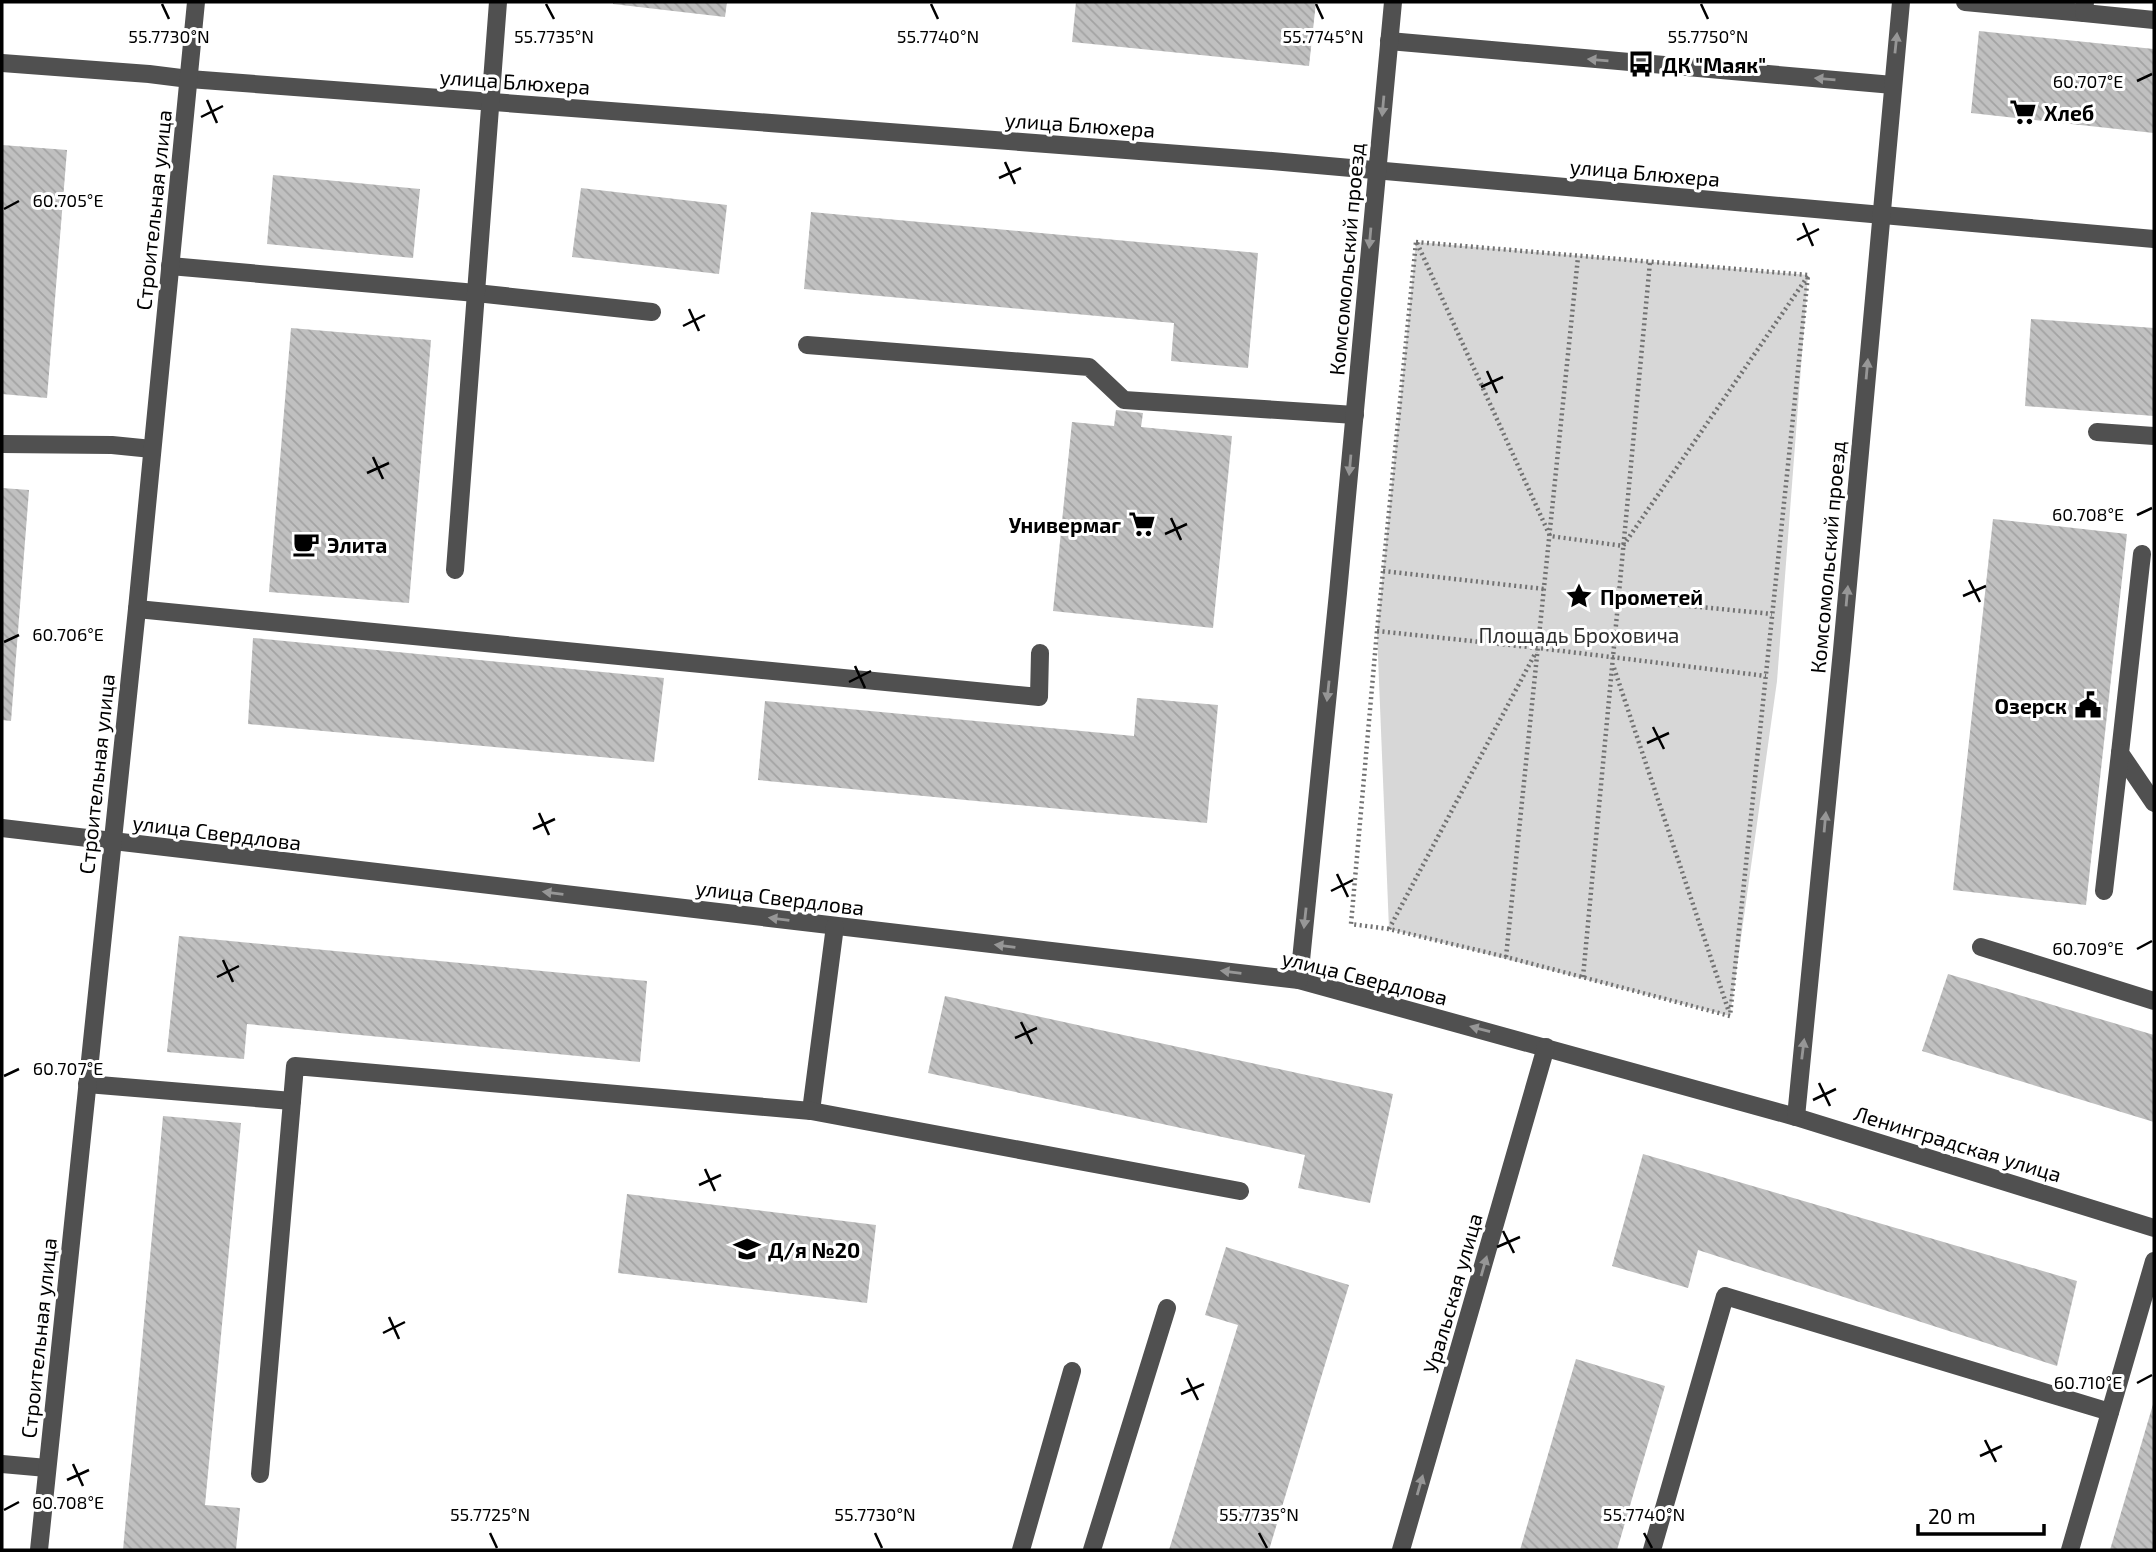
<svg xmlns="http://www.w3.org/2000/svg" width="2156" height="1552" font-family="'Exo 2',sans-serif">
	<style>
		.park { fill: #d7d7d7 }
		.building { fill: url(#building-back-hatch) }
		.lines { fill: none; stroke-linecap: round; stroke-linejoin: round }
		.path { stroke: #727272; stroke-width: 4.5; stroke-dasharray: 2 3.5; stroke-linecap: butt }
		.minor { stroke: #505050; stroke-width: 18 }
		.oneway { fill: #969696 }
		.ticks { fill: none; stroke: #000; stroke-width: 2.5 }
		.labels { text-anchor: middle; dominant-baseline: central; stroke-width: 6; stroke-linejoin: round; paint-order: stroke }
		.poi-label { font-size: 21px; font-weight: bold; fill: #000; stroke: #fff; text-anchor: start }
		.street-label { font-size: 21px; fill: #000; stroke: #fff }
		.park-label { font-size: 21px; fill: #2e2e2e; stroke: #fff }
		.ticks-label { font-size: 18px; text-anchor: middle; fill: #000; stroke: #fff; stroke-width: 6; stroke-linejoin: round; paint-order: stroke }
	</style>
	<defs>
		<pattern id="building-back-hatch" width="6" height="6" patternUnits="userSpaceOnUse" patternTransform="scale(1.75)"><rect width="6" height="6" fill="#c0c0c0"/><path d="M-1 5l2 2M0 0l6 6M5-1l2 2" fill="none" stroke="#a3a3a3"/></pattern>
	</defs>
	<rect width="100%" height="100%" fill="#fff"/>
	<polygon class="park" points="1416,242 1808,275 1777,681 1730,1016 1389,929 1377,631"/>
	<g class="building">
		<polygon points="613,2 727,2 725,17 613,4"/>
		<polygon points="1076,2 1316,2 1309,66 1072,42"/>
		<polygon points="1979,31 2154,49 2154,133 1971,113"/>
		<polygon points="2,145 67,150 47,398 2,394"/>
		<polygon points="273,175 420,189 413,258 267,244"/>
		<polygon points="581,188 727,205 719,274 572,257"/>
		<polygon points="811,212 1258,253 1248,368 1171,361 1174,323 804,289"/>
		<polygon points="2031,319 2154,328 2154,416 2025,406"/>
		<polygon points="291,328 431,340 409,603 269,592"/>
		<polygon points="1116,410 1143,413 1141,427 1232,436 1213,628 1053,611 1072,422 1114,426"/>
		<polygon points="2,488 29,490 11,721 2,720"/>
		<polygon points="1993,519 2127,534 2086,905 1953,890"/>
		<polygon points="253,638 664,678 654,762 248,724"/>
		<polygon points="1137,698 1218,705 1207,823 758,780 765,701 1134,736"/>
		<polygon points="179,936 647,981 640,1062 247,1024 244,1059 167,1052"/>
		<polygon points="1948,974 2154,1035 2154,1122 1922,1051"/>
		<polygon points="945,996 1393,1094 1370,1203 1298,1188 1305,1155 928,1073"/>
		<polygon points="163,1116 241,1123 205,1505 240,1508 236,1550 123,1550"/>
		<polygon points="1643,1154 2077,1281 2057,1366 1698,1250 1688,1288 1612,1266"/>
		<polygon points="627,1194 876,1225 867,1303 618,1273"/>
		<polygon points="1226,1247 1349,1285 1269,1550 1169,1550 1238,1325 1205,1315"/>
		<polygon points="1576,1359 1665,1386 1617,1550 1520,1550"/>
		<polygon points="2154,1401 2154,1550 2110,1550"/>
	</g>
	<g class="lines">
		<g class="path">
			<polygon points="1416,242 1808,275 1730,1016 1506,957 1389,929 1351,924 1377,631"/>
			<polyline points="1417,243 1550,536 1623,546 1808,276"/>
			<polyline points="1383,571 1544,589"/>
			<polyline points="1618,599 1772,614"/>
			<polyline points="1377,631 1538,648 1766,676"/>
			<polyline points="1614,668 1729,1012"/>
			<polyline points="1389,929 1536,652"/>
			<polyline points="1506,957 1578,257"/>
			<polyline points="1583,977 1650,262"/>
		</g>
		<g class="minor">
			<polyline points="1965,2 2084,13"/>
			<polyline points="2085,2 2084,13 2154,20"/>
			<polyline points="1389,41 1893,85"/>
			<polyline points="2,63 149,74 189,79 1272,161 2154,239"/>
			<polyline points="170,266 476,293 652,312"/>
			<polyline points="807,345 1089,367 1124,400 1355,415"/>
			<polyline points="2097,432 2154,436"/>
			<polyline points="2,444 112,445 152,449"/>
			<polyline points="2142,554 2120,753 2154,803"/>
			<polyline points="455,570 498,2"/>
			<polyline points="137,609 1039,697 1040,653"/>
			<polyline points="2,828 1299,980 1796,1117 2154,1228"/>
			<polyline points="2104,891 2120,753"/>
			<polyline points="1981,947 2154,1001"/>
			<polyline points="1299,980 1338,593 1393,2"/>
			<polyline points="87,1084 292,1101"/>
			<polyline points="811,1111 835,926"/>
			<polyline points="1796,1117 1842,650 1901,2"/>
			<polyline points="2,1464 47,1468"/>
			<polyline points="260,1474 295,1066 811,1111 1240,1191"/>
			<polyline points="39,1550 137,609 196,2"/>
			<polyline points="1021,1550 1072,1371"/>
			<polyline points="1092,1550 1167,1308"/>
			<polyline points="1401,1550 1546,1047"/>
			<polyline points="1652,1550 1725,1296 2110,1412"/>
			<polyline points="2070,1550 2154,1261"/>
		</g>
	</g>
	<defs><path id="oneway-solid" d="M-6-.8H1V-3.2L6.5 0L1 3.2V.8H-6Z" transform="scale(1.75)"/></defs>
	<g class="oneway">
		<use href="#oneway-solid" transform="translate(1896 43) rotate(-84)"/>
		<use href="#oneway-solid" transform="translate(1598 60) rotate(-175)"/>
		<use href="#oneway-solid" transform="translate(1825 79) rotate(-175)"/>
		<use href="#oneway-solid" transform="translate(1383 106) rotate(95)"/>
		<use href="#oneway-solid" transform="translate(1370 238) rotate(95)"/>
		<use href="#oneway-solid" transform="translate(1867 369) rotate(-85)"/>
		<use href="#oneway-solid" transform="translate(1350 465) rotate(95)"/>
		<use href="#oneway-solid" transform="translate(1847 596) rotate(-85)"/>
		<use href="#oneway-solid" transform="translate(1328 691) rotate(96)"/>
		<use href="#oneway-solid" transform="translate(1825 822) rotate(-85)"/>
		<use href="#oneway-solid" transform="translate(553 893) rotate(-173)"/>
		<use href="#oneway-solid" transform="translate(1305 918) rotate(96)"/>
		<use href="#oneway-solid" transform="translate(779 919) rotate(-173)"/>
		<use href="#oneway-solid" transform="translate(1005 946) rotate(-173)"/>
		<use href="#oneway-solid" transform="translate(1231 972) rotate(-173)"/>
		<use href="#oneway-solid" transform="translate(1480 1029) rotate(-165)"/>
		<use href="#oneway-solid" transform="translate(1803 1049) rotate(-83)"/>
		<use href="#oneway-solid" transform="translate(1484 1266) rotate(-74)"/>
		<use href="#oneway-solid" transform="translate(1420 1485) rotate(-74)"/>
	</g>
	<path class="ticks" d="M 162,4 L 169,19M 546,4 L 554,19M 931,4 L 938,19M 1316,4 L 1323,19M 1701,4 L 1708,19M 2137,81 L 2152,74M 207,100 L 217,123M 201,117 L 223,106M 1005,162 L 1015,184M 999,178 L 1021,168M 4,209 L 19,201M 1803,223 L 1813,246M 1797,240 L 1819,229M 689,309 L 699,331M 683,326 L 705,315M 1487,371 L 1497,393M 1481,387 L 1503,377M 373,457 L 383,479M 367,473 L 389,463M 2137,515 L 2152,508M 1171,518 L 1181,540M 1165,534 L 1187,524M 1969,580 L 1980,602M 1963,596 L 1986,586M 4,642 L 19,635M 855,666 L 865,688M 849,682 L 871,671M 1653,727 L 1664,749M 1647,743 L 1669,733M 539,813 L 549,835M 533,829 L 555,819M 1337,874 L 1348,897M 1331,891 L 1353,880M 2137,949 L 2152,941M 223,960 L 233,982M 217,977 L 239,966M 1021,1022 L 1032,1044M 1015,1038 L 1037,1028M 4,1076 L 19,1069M 1819,1083 L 1830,1106M 1813,1100 L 1836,1089M 705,1169 L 715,1191M 699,1185 L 721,1175M 1503,1231 L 1514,1253M 1497,1247 L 1520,1237M 389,1317 L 399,1339M 383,1333 L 405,1322M 1187,1378 L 1198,1400M 2137,1383 L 2152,1375M 1181,1394 L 1204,1384M 1985,1440 L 1996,1462M 1980,1456 L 2002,1446M 73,1464 L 83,1486M 67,1480 L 89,1470M 4,1510 L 19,1502M 490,1533 L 497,1548M 875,1533 L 882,1548M 1259,1533 L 1267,1548M 1644,1533 L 1652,1548"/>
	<defs>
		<g id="bus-bare" transform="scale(2.1)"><path d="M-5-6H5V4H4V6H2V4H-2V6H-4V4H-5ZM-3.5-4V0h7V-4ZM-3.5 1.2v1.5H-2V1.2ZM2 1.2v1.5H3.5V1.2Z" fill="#000" stroke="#fff" stroke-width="2.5" paint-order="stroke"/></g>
		<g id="supermarket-bare" transform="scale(2.1)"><path d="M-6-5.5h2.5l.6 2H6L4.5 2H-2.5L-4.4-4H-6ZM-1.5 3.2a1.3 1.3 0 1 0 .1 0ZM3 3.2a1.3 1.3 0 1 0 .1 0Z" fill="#000" stroke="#fff" stroke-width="2.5" paint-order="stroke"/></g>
		<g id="cafe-bare" transform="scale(2.1)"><path d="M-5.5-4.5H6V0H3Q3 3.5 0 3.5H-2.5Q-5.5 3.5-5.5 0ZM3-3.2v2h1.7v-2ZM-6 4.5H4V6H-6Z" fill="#000" stroke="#fff" stroke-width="2.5" paint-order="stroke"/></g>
		<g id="sight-bare" transform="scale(2.1)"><path d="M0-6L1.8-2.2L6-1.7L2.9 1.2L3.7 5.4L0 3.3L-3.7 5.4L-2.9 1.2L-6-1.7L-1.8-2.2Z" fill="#000" stroke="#fff" stroke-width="2.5" paint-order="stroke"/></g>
		<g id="civic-bare" transform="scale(2.1)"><path d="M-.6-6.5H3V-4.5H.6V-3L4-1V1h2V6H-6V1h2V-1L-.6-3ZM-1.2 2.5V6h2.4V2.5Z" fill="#000" stroke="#fff" stroke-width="2.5" paint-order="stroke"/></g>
		<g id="school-bare" transform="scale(2.1)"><path d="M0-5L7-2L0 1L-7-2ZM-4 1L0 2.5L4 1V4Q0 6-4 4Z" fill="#000" stroke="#fff" stroke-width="2.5" paint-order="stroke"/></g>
	</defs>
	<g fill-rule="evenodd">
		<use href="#bus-bare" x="1641" y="64"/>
		<use href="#supermarket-bare" x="2023" y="112"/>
		<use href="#supermarket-bare" x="1142" y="524"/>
		<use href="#cafe-bare" x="306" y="544"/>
		<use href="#sight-bare" x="1579" y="596"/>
		<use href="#civic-bare" x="2088" y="705"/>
		<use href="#school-bare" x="747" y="1249"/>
	</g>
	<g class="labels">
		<g class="poi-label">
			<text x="1662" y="64">ДК "Маяк"</text>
			<text x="2044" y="112">Хлеб</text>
			<text x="1121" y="524" text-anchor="end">Универмаг</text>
			<text x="327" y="544">Элита</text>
			<text x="1600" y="596">Прометей</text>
			<text x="2067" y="705" text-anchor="end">Озерск</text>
			<text x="768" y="1249">Д/я №20</text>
		</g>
		<g class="street-label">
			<text transform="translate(515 81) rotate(4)">улица Блюхера</text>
			<text transform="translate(1080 124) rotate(4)">улица Блюхера</text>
			<text transform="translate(1645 172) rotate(5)">улица Блюхера</text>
			<text transform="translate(153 210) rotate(-84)">Строительная улица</text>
			<text transform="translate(1346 259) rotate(-85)">Комсомольский проезд</text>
			<text transform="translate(1827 557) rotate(-85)">Комсомольский проезд</text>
			<text transform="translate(96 774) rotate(-84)">Строительная улица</text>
			<text transform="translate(217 832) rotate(7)">улица Свердлова</text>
			<text transform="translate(780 897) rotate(7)">улица Свердлова</text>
			<text transform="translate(1365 977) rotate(14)">улица Свердлова</text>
			<text transform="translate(1958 1143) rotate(17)">Ленинградская улица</text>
			<text transform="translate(1452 1293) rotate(-74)">Уральская улица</text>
			<text transform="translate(38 1338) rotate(-84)">Строительная улица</text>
		</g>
		<g class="park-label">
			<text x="1579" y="634">Площадь Броховича</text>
		</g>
	</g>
	<g class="ticks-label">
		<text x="169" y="43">55.7730°N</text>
		<text x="554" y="43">55.7735°N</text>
		<text x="938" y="43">55.7740°N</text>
		<text x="1323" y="43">55.7745°N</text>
		<text x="1708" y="43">55.7750°N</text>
		<text x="2088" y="88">60.707°E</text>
		<text x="68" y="207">60.705°E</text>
		<text x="2088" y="521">60.708°E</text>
		<text x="68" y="641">60.706°E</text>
		<text x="2088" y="955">60.709°E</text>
		<text x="68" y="1075">60.707°E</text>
		<text x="2088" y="1389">60.710°E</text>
		<text x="68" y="1509">60.708°E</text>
		<text x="490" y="1521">55.7725°N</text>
		<text x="875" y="1521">55.7730°N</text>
		<text x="1259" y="1521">55.7735°N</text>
		<text x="1644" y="1521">55.7740°N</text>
	</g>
	<rect width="2156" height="1552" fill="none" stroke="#000000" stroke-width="7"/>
	<path d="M1918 1524v10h126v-10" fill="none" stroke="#000000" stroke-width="3.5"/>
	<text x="1928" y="1524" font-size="21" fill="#000000" stroke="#ffffff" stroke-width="5" paint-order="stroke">20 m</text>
</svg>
